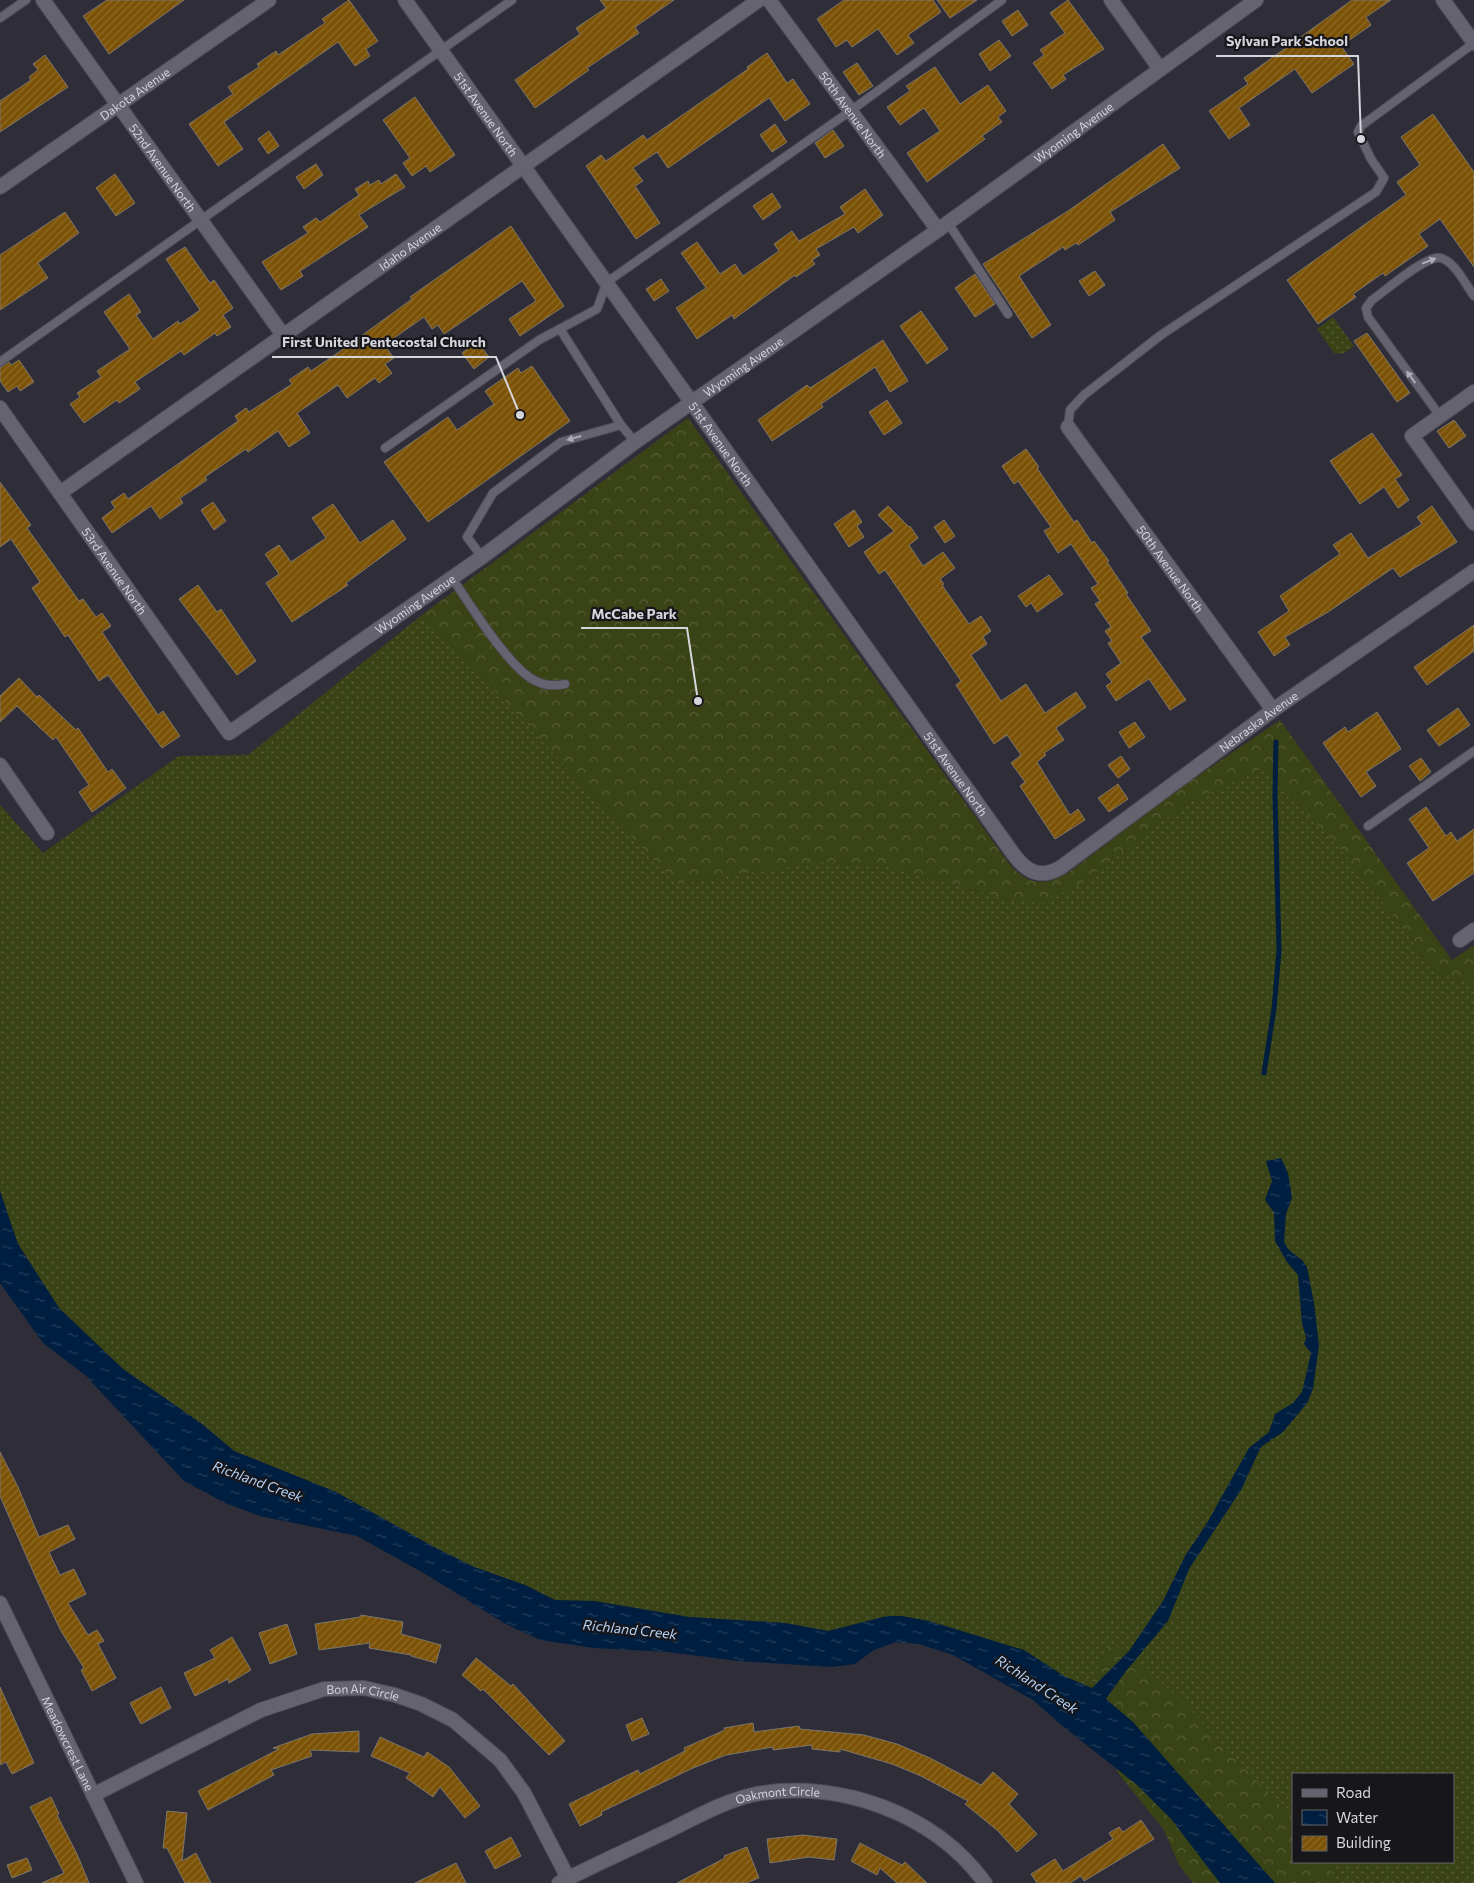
<svg xmlns="http://www.w3.org/2000/svg" width="1474" height="1883" font-family="Commissioner,sans-serif">
	<style>
		.grass { fill: url(#grass-dots); fill-rule: evenodd }
		.forest { fill: url(#forest-crowns) }
		.water { fill: url(#water-ripples) }
		.lines { fill: none; stroke-linecap: round; stroke-linejoin: round }
		.stream { stroke: #001e3f; stroke-width: 5 }
		.building { fill: url(#building-hatch); stroke: #7e766b }
		.service-casing { stroke: #4c4b54; stroke-width: 10 }
		.minor-casing { stroke: #4c4b54; stroke-width: 16 }
		.service { stroke: #64636f; stroke-width: 8 }
		.minor { stroke: #64636f; stroke-width: 14 }
		.oneway { fill: #adadb6 }
		.labels { text-anchor: middle; dominant-baseline: central; stroke-width: 4.5; stroke-linejoin: round; paint-order: stroke }
		.street-label { font-size: 12px; fill: #d5d5dc; stroke: #17161b }
		.water-label { font-size: 14px; font-style: italic; fill: #b2d1f5; stroke: #17161b }
		.leader { fill: none; stroke: #d5d5dc; stroke-width: 2 }
		.callout-dot { fill: #d5d5dc; stroke: #17161b; stroke-width: 2 }
		.callout-label { font-size: 14px; text-anchor: middle; font-weight: bold; fill: #d5d5dc; stroke: #17161b; stroke-width: 4.5; stroke-linejoin: round; paint-order: stroke }
	</style>
	<defs>
		<pattern id="grass-dots" width="8" height="8" patternUnits="userSpaceOnUse" patternTransform="scale(1.25)"><rect width="8" height="8" fill="#3a4316"/><path d="M2 2h.1M6 6h.1" fill="none" stroke="#565d37" stroke-width="1.8" stroke-linecap="round"/></pattern>
		<pattern id="forest-crowns" width="20" height="18" patternUnits="userSpaceOnUse" patternTransform="scale(1.25)"><rect width="20" height="18" fill="#3a4316"/><path d="M2 6a3 3 0 1 1 6 0M12 15a3 3 0 1 1 6 0" fill="none" stroke="#565d37"/></pattern>
		<pattern id="water-ripples" width="26" height="14" patternUnits="userSpaceOnUse" patternTransform="scale(1.25)"><rect width="26" height="14" fill="#001e3f"/><path d="M2 4q2-2 4 0t4 0M15 11q2-2 4 0t4 0" fill="none" stroke="#243e5a"/></pattern>
		<pattern id="building-hatch" width="6" height="6" patternUnits="userSpaceOnUse" patternTransform="scale(1.25)"><rect width="6" height="6" fill="#7c5306"/><path d="M-1 1l2-2M0 6l6-6M5 7l2-2" fill="none" stroke="#8e6b2a"/></pattern>
	</defs>
	<rect width="100%" height="100%" fill="#2e2d38"/>
	<g class="grass">
		<polygon points="1333,317 1354,346 1342,354 1334,353 1317,329"/>
		<path d="M 423,614 L 676,884 L 820,862 L 888,867 L 1011,900 L 1082,883 L 1183,805 L 1264,768 L 1355,865 L 1430,965 L 1439,974 L 1474,983 L 1474,1883 L 1275,1883 L 1024,1650 L 828,1631 L 785,1623 L 689,1617 L 594,1601 L 555,1601 L 525,1585 L 474,1567 L 434,1547 L 336,1492 L 234,1451 L 202,1424 L 123,1369 L 59,1308 L 18,1244 L 0,1191 L 0,805 L 43,853 L 179,756 L 248,755 ZM 1293,1774 L 1453,1774 L 1453,1862 L 1293,1862 Z"/>
	</g>
	<g class="forest">
		<path d="M 688,418 L 1007,861 C 1026,884 1041,888 1068,873 L 1186,784 L 1280,720 L 1452,960 L 1474,945 L 1474,983 L 1439,974 L 1430,965 L 1355,865 L 1264,768 L 1183,805 L 1082,883 L 1042,903 L 1011,900 L 888,867 L 820,862 L 676,884 L 423,614 Z"/>
		<polygon points="1109,1642 1141,1663 1188,1707 1293,1819 1293,1862 1325,1862 1339,1883 1193,1883 1179,1865 1164,1830 1118,1773 1091,1684"/>
	</g>
	<polygon class="water" points="1281,1158 1288,1173 1292,1198 1286,1214 1284,1242 1289,1250 1303,1261 1307,1267 1314,1303 1319,1345 1313,1389 1307,1403 1283,1432 1261,1447 1241,1490 1189,1569 1168,1621 1126,1671 1106,1699 1133,1722 1275,1883 1220,1883 1171,1819 1137,1785 1059,1723 1033,1700 953,1655 919,1644 896,1642 874,1650 855,1664 831,1667 738,1661 667,1652 594,1648 540,1640 504,1623 427,1575 357,1536 260,1516 225,1503 184,1481 85,1375 43,1343 0,1283 0,1191 18,1244 59,1308 123,1369 202,1424 234,1451 336,1492 434,1547 474,1567 525,1585 555,1600 594,1601 689,1617 785,1623 828,1631 887,1616 902,1616 929,1621 1024,1650 1064,1676 1092,1688 1129,1651 1163,1601 1185,1556 1207,1523 1249,1448 1269,1432 1275,1414 1293,1403 1302,1392 1311,1353 1304,1344 1306,1338 1302,1323 1298,1275 1287,1262 1275,1241 1274,1213 1265,1200 1272,1181 1266,1161"/>
	<g class="lines">
		<polyline class="stream" points="1264,1073 1274,1009 1279,951 1275,796 1276,742"/>
	</g>
	<g class="building">
		<polygon points="107,0 184,0 109,54 83,16"/>
		<polygon points="349,0 378,41 366,49 370,56 355,66 338,42 224,122 243,149 218,166 189,124 233,94 228,87 259,67 257,64 276,51 278,55 325,23 322,19"/>
		<polygon points="600,0 674,0 635,27 639,33 587,68 589,70 535,108 515,80 580,34 576,28 606,8"/>
		<polygon points="844,0 933,0 941,12 908,35 914,43 897,55 878,29 852,47 847,40 836,47 817,19"/>
		<polygon points="937,0 977,0 950,18"/>
		<polygon points="1068,0 1104,49 1063,75 1066,79 1052,89 1033,63 1044,55 1040,50 1065,33 1050,13"/>
		<polygon points="1352,0 1391,0 1366,17 1371,25 1341,46 1354,64 1312,93 1295,69 1239,108 1250,125 1229,139 1209,111 1248,84 1244,78"/>
		<polygon points="1018,10 1028,25 1012,36 1002,21"/>
		<polygon points="999,40 1011,56 990,71 979,54"/>
		<polygon points="767,53 787,83 793,79 810,104 785,121 769,98 668,168 657,152 633,168 643,181 635,186 660,223 636,239 586,166 601,155 606,161 643,135 647,140 748,69 747,67"/>
		<polygon points="45,55 68,87 0,132 0,101 31,80 29,77 38,70 33,64"/>
		<polygon points="857,63 873,86 859,95 843,72"/>
		<polygon points="935,67 960,104 988,85 1006,111 998,117 1002,122 982,136 985,139 927,182 907,153 940,131 924,108 900,125 887,107 910,91 906,86"/>
		<polygon points="415,97 455,155 430,172 426,166 412,176 403,163 410,158 383,120"/>
		<polygon points="1433,114 1474,172 1474,267 1440,219 1419,234 1428,246 1385,276 1383,273 1353,294 1356,297 1318,324 1287,280 1406,195 1397,182 1420,165 1401,137"/>
		<polygon points="775,124 787,142 772,152 760,135"/>
		<polygon points="833,130 844,146 825,158 815,143"/>
		<polygon points="269,131 279,146 268,154 258,139"/>
		<polygon points="1163,144 1180,168 1110,212 1115,220 1078,245 1076,243 1065,250 1063,247 1019,276 1051,325 1032,338 983,264 1068,211"/>
		<polygon points="316,164 323,175 304,189 296,177"/>
		<polygon points="115,174 135,203 116,216 96,188"/>
		<polygon points="396,174 405,187 359,215 368,227 300,271 303,276 281,290 262,262 308,233 303,227 316,218 320,222 359,195 355,189 368,181 370,185 379,180 381,184"/>
		<polygon points="865,189 883,215 858,233 854,227 816,249 820,255 812,260 815,264 796,277 795,275 734,319 732,315 697,339 676,308 706,288 681,253 697,242 720,274 735,264 743,276 779,251 774,244 792,231 799,241 845,214 840,207"/>
		<polygon points="772,193 781,207 763,220 753,206"/>
		<polygon points="65,212 79,233 38,263 48,278 0,310 0,255"/>
		<polygon points="511,226 564,306 520,336 509,319 536,301 522,281 444,334 438,325 432,329 424,317 384,345 394,358 385,364 392,373 379,383 375,378 347,398 338,385 297,413 310,433 289,447 278,431 248,452 246,449 205,477 207,480 180,498 183,503 160,519 151,506 112,533 102,518 115,508 111,502 124,493 128,499 168,471 238,421 235,416 246,408 249,412 292,384 289,380 308,367 311,371 342,350 412,299 410,297"/>
		<polygon points="185,247 210,283 214,280 233,308 223,315 231,327 217,336 215,333 184,355 181,351 135,382 140,389 119,403 117,400 84,423 70,404 80,397 77,393 101,377 97,371 130,349 104,312 129,294 141,312 136,315 153,339 178,321 180,324 200,310 166,259"/>
		<polygon points="1095,271 1105,285 1089,296 1079,281"/>
		<polygon points="975,274 995,304 975,317 955,288"/>
		<polygon points="661,279 669,291 654,301 646,289"/>
		<polygon points="921,311 948,349 927,364 900,326"/>
		<polygon points="1367,333 1410,393 1397,402 1354,341"/>
		<polygon points="883,340 908,381 890,392 875,367 821,404 823,407 772,441 758,420 807,385 810,388"/>
		<polygon points="477,341 489,357 474,369 462,353"/>
		<polygon points="19,360 34,382 20,391 17,386 8,392 0,381 0,368 9,362 11,365"/>
		<polygon points="532,366 570,421 428,522 384,462 448,417 457,430 494,404 485,391 518,368 521,373"/>
		<polygon points="887,400 902,423 884,435 869,412"/>
		<polygon points="1454,420 1466,436 1449,448 1437,431"/>
		<polygon points="1372,433 1402,475 1395,479 1409,500 1398,508 1384,487 1360,504 1330,461"/>
		<polygon points="1026,449 1039,467 1037,468 1074,522 1077,520 1092,543 1094,541 1109,561 1107,562 1128,593 1126,594 1151,631 1141,637 1186,700 1170,710 1149,679 1116,701 1106,686 1112,682 1106,674 1121,663 1108,643 1112,641 1105,631 1111,627 1095,604 1100,601 1091,588 1098,584 1071,544 1058,553 1044,531 1051,527 1018,481 1014,484 1002,466"/>
		<polygon points="0,482 31,525 27,528 79,601 83,599 96,617 102,613 111,626 102,632 158,715 163,711 180,736 162,748 108,675 99,681 68,635 65,637 32,588 40,582 11,539 0,547"/>
		<polygon points="213,502 226,521 214,530 201,510"/>
		<polygon points="333,504 360,543 393,520 406,539 346,583 348,585 292,622 266,583 279,574 265,554 279,545 291,562 326,538 312,518"/>
		<polygon points="888,506 909,527 910,526 918,538 909,545 923,566 943,552 955,568 940,579 944,584 942,585 969,624 981,616 991,631 983,637 987,644 971,655 1001,701 1026,684 1045,713 1076,692 1086,707 1056,728 1064,740 1044,753 1046,755 1037,762 1070,815 1078,809 1085,820 1055,839 1020,786 1025,782 1011,763 1021,755 1007,735 994,744 956,685 961,681 885,570 879,574 864,552 894,531 878,515"/>
		<polygon points="1432,506 1457,542 1400,577 1393,568 1328,612 1285,637 1290,645 1274,656 1258,632 1289,611 1280,596 1340,554 1333,545 1351,533 1368,558 1422,524 1417,517"/>
		<polygon points="854,510 862,522 857,526 864,537 849,547 834,524"/>
		<polygon points="944,520 955,536 945,543 934,527"/>
		<polygon points="1049,575 1063,594 1037,612 1031,603 1026,607 1018,596"/>
		<polygon points="198,585 217,612 221,609 256,661 237,675 179,599"/>
		<polygon points="1474,625 1474,651 1427,685 1414,667"/>
		<polygon points="19,678 37,697 39,695 76,730 78,728 108,772 112,769 126,788 92,812 79,792 89,785 56,737 53,740 17,706 0,722 0,696"/>
		<polygon points="1458,708 1470,725 1439,746 1427,730"/>
		<polygon points="1377,712 1401,749 1366,772 1376,786 1361,797 1323,743 1345,727 1348,732"/>
		<polygon points="1135,722 1145,737 1129,748 1119,732"/>
		<polygon points="1121,756 1130,769 1118,778 1108,765"/>
		<polygon points="1421,758 1431,772 1420,781 1409,766"/>
		<polygon points="1118,784 1128,799 1109,812 1098,798"/>
		<polygon points="1426,807 1446,836 1451,832 1457,841 1474,829 1474,873 1433,901 1407,863 1429,848 1409,819"/>
		<polygon points="0,1452 18,1487 39,1537 68,1525 75,1539 49,1552 60,1575 74,1569 86,1594 68,1603 88,1635 97,1630 104,1641 98,1644 116,1678 92,1691 81,1670 84,1668 61,1631 39,1585 0,1496"/>
		<polygon points="361,1615 403,1622 401,1634 441,1645 436,1663 411,1656 411,1655 369,1648 370,1643 319,1650 315,1624 360,1617"/>
		<polygon points="287,1624 297,1654 270,1664 259,1633"/>
		<polygon points="232,1637 251,1670 229,1683 228,1679 195,1696 184,1673 215,1658 210,1650"/>
		<polygon points="476,1658 511,1686 513,1684 565,1741 549,1755 483,1689 481,1691 462,1675"/>
		<polygon points="0,1687 34,1763 12,1774 6,1762 0,1765"/>
		<polygon points="161,1687 171,1708 141,1724 130,1703"/>
		<polygon points="642,1718 649,1734 632,1741 626,1725"/>
		<polygon points="753,1723 754,1732 799,1726 800,1729 864,1735 897,1744 930,1758 981,1785 993,1772 1018,1794 1009,1804 1037,1834 1017,1852 998,1831 965,1804 968,1801 921,1776 892,1764 840,1749 840,1752 812,1749 812,1745 773,1750 773,1747 726,1755 693,1768 601,1812 602,1815 580,1826 569,1804 638,1770 640,1774 685,1751 684,1748 725,1730 724,1728"/>
		<polygon points="359,1731 359,1752 310,1750 312,1756 271,1770 274,1775 208,1810 198,1791 279,1749 273,1748 312,1734"/>
		<polygon points="380,1737 424,1757 427,1752 449,1767 480,1806 465,1818 440,1787 433,1797 406,1778 410,1773 371,1756"/>
		<polygon points="51,1797 59,1814 57,1815 77,1854 89,1883 42,1883 64,1873 30,1807"/>
		<polygon points="167,1811 187,1813 182,1861 196,1853 211,1883 185,1883 167,1848 163,1848"/>
		<polygon points="1141,1820 1154,1839 1084,1881 1081,1876 1070,1883 1037,1883 1031,1874 1055,1859 1063,1871 1113,1839 1109,1833 1119,1827 1123,1832"/>
		<polygon points="803,1835 837,1839 834,1860 809,1857 770,1863 767,1839"/>
		<polygon points="511,1837 521,1856 495,1869 485,1851"/>
		<polygon points="860,1843 902,1865 905,1862 927,1883 897,1883 880,1868 877,1875 851,1861"/>
		<polygon points="747,1847 759,1878 746,1883 677,1883 725,1858 724,1856"/>
		<polygon points="27,1858 32,1870 12,1878 7,1865"/>
		<polygon points="456,1863 466,1883 415,1883"/>
	</g>
	<g class="lines">
		<g class="service-casing">
			<g id="service">
				<polyline points="0,18 26,0"/>
				<polyline points="948,223 1008,314"/>
				<polyline points="560,329 621,425 635,442"/>
				<polyline points="0,362 512,0"/>
				<path d="M 1440,416 L 1368,317 L 1366,308 L 1372,300 C 1385,291 1427,254 1441,258 C 1455,262 1466,285 1474,296"/>
				<polyline points="1068,427 1070,410 1084,395 1161,335 1376,192 1384,178 1371,159 1358,132 1361,126 1474,43"/>
				<polyline points="385,448 539,340 597,309 607,282 849,112 1002,0"/>
				<polyline points="482,557 467,537 493,493 561,442 621,425"/>
				<path d="M 452,578 C 471,606 503,658 529,677 C 540,685 552,687 565,684"/>
				<polyline points="1368,826 1474,751"/>
			</g>
		</g>
		<g class="minor-casing">
			<g id="minor">
				<path id="s1" d="M 43,0 L 283,335"/>
				<path id="s2" d="M 405,0 L 1014,855 C 1027,872 1040,879 1060,868 L 1273,710 L 1474,571"/>
				<path id="s3" d="M 769,0 L 938,230"/>
				<polyline points="1111,0 1160,69"/>
				<polyline points="1443,0 1474,43"/>
				<path id="s4" d="M 0,187 L 269,0"/>
				<polyline points="1474,392 1412,436 1474,523"/>
				<path id="s5" d="M 0,408 L 229,733 L 482,557 L 635,442 L 938,230 L 1256,0"/>
				<path id="s6" d="M 1068,427 L 1273,710"/>
				<path id="s7" d="M 60,493 L 759,0"/>
				<polyline points="0,765 47,833"/>
				<polyline points="1460,940 1474,930"/>
				<path id="s8" d="M 0,1603 L 136,1883"/>
				<path id="s9" d="M 93,1795 L 261,1710 L 324,1689 L 364,1688 L 395,1695 L 421,1704 L 453,1720 L 500,1760 L 524,1793 L 568,1878"/>
				<path id="s10" d="M 559,1883 C 596,1864 634,1847 672,1829 C 698,1816 727,1800 756,1794 C 840,1779 935,1814 985,1883"/>
			</g>
		</g>
		<use href="#service" class="service"/>
		<use href="#minor" class="minor"/>
	</g>
	<defs><path id="oneway-solid" d="M-6-.8H1V-3.2L6.5 0L1 3.2V.8H-6Z" transform="scale(1.25)"/></defs>
	<g class="oneway">
		<use href="#oneway-solid" transform="translate(1429 261) rotate(-21)"/>
		<use href="#oneway-solid" transform="translate(1411 377) rotate(-126)"/>
		<use href="#oneway-solid" transform="translate(574 438) rotate(164)"/>
	</g>
	<g class="labels">
		<g class="street-label">
			<text stroke="none"><textPath href="#s4" startOffset="164">Dakota Avenue</textPath></text>
			<text stroke="none"><textPath href="#s2" startOffset="140">51st Avenue North</textPath></text>
			<text stroke="none"><textPath href="#s3" startOffset="142">50th Avenue North</textPath></text>
			<text stroke="none"><textPath href="#s5" startOffset="1434">Wyoming Avenue</textPath></text>
			<text stroke="none"><textPath href="#s1" startOffset="206">52nd Avenue North</textPath></text>
			<text stroke="none"><textPath href="#s7" startOffset="428">Idaho Avenue</textPath></text>
			<text stroke="none"><textPath href="#s5" startOffset="1029">Wyoming Avenue</textPath></text>
			<text stroke="none"><textPath href="#s2" startOffset="545">51st Avenue North</textPath></text>
			<text stroke="none"><textPath href="#s6" startOffset="175">50th Avenue North</textPath></text>
			<text stroke="none"><textPath href="#s5" startOffset="199">53rd Avenue North</textPath></text>
			<text stroke="none"><textPath href="#s5" startOffset="624">Wyoming Avenue</textPath></text>
			<text stroke="none"><textPath href="#s2" startOffset="1350">Nebraska Avenue</textPath></text>
			<text stroke="none"><textPath href="#s2" startOffset="950">51st Avenue North</textPath></text>
			<text stroke="none"><textPath href="#s9" startOffset="294">Bon Air Circle</textPath></text>
			<text stroke="none"><textPath href="#s8" startOffset="156">Meadowcrest Lane</textPath></text>
			<text stroke="none"><textPath href="#s10" startOffset="238">Oakmont Circle</textPath></text>
		</g>
		<g class="water-label">
			<text transform="translate(258 1481) rotate(20)">Richland Creek</text>
			<text transform="translate(630 1629) rotate(6)">Richland Creek</text>
			<text transform="translate(1037 1684) rotate(33)">Richland Creek</text>
		</g>
	</g>
	<path class="leader" d="M1361 139L1358 56H1216M520 415L496 357H272M698 701L687 628H581"/>
	<g class="callout-dot">
		<circle cx="1361" cy="139" r="5"/>
		<circle cx="520" cy="415" r="5"/>
		<circle cx="698" cy="701" r="5"/>
	</g>
	<g class="callout-label">
		<text x="1287" y="46">Sylvan Park School</text>
		<text x="384" y="347">First United Pentecostal Church</text>
		<text x="634" y="619">McCabe Park</text>
	</g>
	<rect x="1292" y="1773" width="162" height="90" fill="#17161b" stroke="#636268"/>
	<rect x="1302" y="1789" width="25" height="8" fill="#64636f" stroke="#636268"/>
	<text x="1336" y="1798" font-size="15" fill="#d5d5dc">Road</text>
	<rect x="1302" y="1810" width="25" height="15" fill="url(#water-ripples)" stroke="#636268"/>
	<text x="1336" y="1823" font-size="15" fill="#d5d5dc">Water</text>
	<rect x="1302" y="1836" width="25" height="15" fill="url(#building-hatch)" stroke="#636268"/>
	<text x="1336" y="1848" font-size="15" fill="#d5d5dc">Building</text>
</svg>
